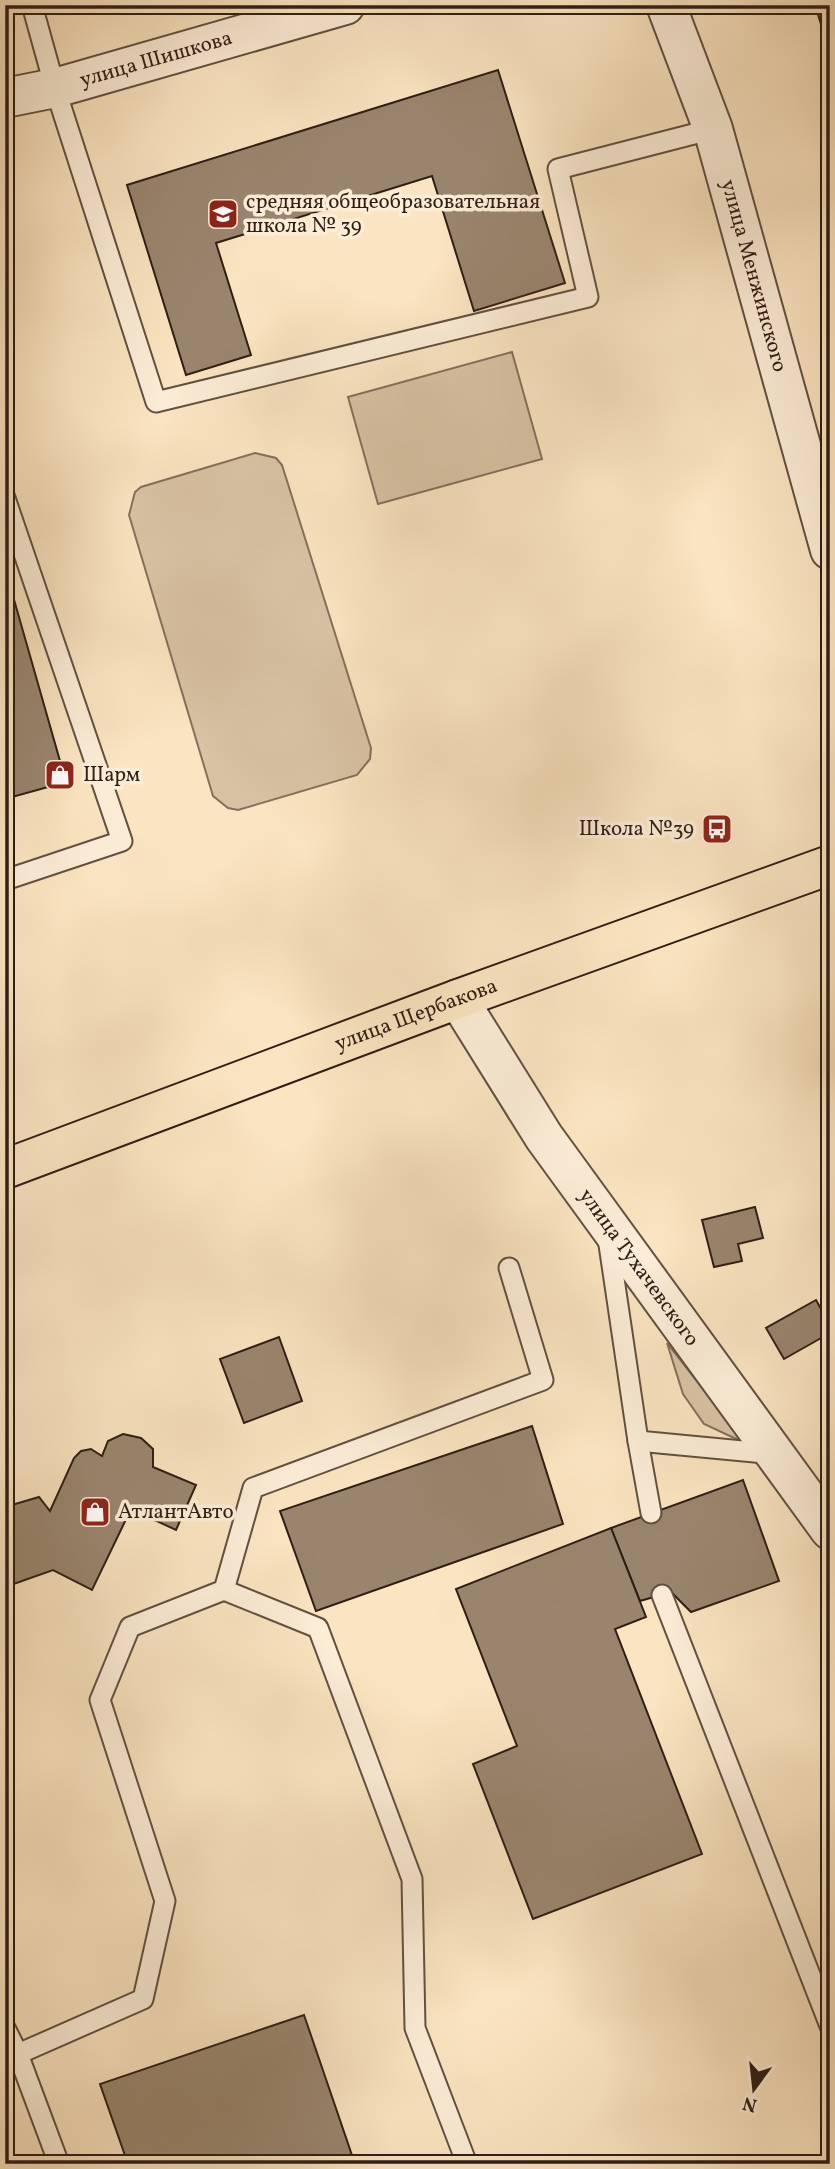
<svg xmlns="http://www.w3.org/2000/svg" width="835" height="2169" font-family="Vollkorn,serif">
	<style>
		.green { fill: #d8c2a4; stroke: #84705c; stroke-width: 2 }
		.building { fill: #99856e; stroke: #2f1e15; stroke-width: 2 }
		.lines { fill: none; stroke-linecap: round; stroke-linejoin: round }
		.service-casing { stroke: #625040; stroke-width: 23 }
		.minor-casing { stroke: #625040; stroke-width: 42 }
		.tertiary-casing { stroke: #625040; stroke-width: 42 }
		.primary-casing { stroke: #2f1e15; stroke-width: 42 }
		.service { stroke: #fcedd7; stroke-width: 19 }
		.minor { stroke: #fcedd7; stroke-width: 38 }
		.tertiary { stroke: #fcedd7; stroke-width: 38 }
		.primary { stroke: #fbe4c1; stroke-width: 38 }
		.labels { text-anchor: middle; dominant-baseline: central; stroke-width: 7; stroke-linejoin: round; paint-order: stroke }
		.street-label { font-size: 21px; fill: #2f1e15; stroke: #fcedd7 }
		.poi-label { font-size: 21px; fill: #2f1e15; stroke: #fcedd7; text-anchor: start }
	</style>
	<rect width="100%" height="100%" fill="#fbe4c1"/>
	<filter id="stains"><feTurbulence type="fractalNoise" baseFrequency=".00286" numOctaves="4"/><feColorMatrix values="0 0 0 0 .2 0 0 0 0 .09 0 0 0 0 .02 0 0 0 .5 -.17"/></filter>
	<radialGradient id="worn" r=".72"><stop offset=".6" stop-color="#630" stop-opacity="0"/><stop offset="1" stop-color="#630" stop-opacity=".3"/></radialGradient>
	<g class="green">
		<polygon points="512,352 542,459 378,504 348,397"/>
		<polygon points="255,453 276,458 282,465 371,748 370,759 357,775 238,810 228,808 213,796 129,515 135,492 141,487"/>
		<polygon points="667,1343 745,1443 704,1424 683,1394"/>
	</g>
	<g class="building">
		<polygon points="815,5 830,5 830,53"/>
		<polygon points="498,70 565,283 474,311 432,176 216,243 251,355 186,375 127,185"/>
		<polygon points="5,568 66,782 5,799"/>
		<polygon points="755,1207 763,1238 738,1244 742,1261 714,1267 702,1220"/>
		<polygon points="816,1300 830,1325 830,1333 784,1359 766,1328"/>
		<polygon points="279,1337 302,1401 244,1423 220,1359"/>
		<polygon points="532,1426 563,1524 316,1611 280,1511"/>
		<polygon points="123,1434 141,1438 153,1449 153,1467 196,1485 176,1530 131,1509 92,1590 53,1570 5,1587 5,1507 39,1497 50,1511 74,1458 81,1451 91,1449 102,1456 108,1441"/>
		<polygon points="743,1480 779,1581 691,1612 671,1592 640,1601 611,1528"/>
		<polygon points="611,1528 646,1617 615,1629 702,1854 533,1919 473,1764 517,1746 456,1589"/>
		<polygon points="304,2015 355,2164 128,2164 100,2084"/>
	</g>
	<g class="lines">
		<g class="service-casing">
			<g id="service">
				<polyline points="32,5 55,88 156,402 588,297 558,169 713,129"/>
				<polyline points="5,498 122,841 5,880"/>
				<polyline points="608,1238 638,1441 774,1454"/>
				<polyline points="638,1441 651,1513"/>
				<polyline points="224,1590 318,1628 412,1879 415,2028 467,2164"/>
				<polyline points="662,1595 830,2026"/>
				<polyline points="5,2028 18,2054 143,1999 165,1901 100,1700 130,1627 224,1590 253,1488 543,1380 509,1268"/>
				<polyline points="18,2054 59,2164"/>
			</g>
		</g>
		<g class="minor-casing">
			<g id="minor">
				<path id="s1" d="M 5,98 L 55,88 L 345,5"/>
				<path id="s2" d="M 458,999 L 544,1137 L 830,1530"/>
			</g>
		</g>
		<g class="tertiary-casing">
			<g id="tertiary">
				<path id="s3" d="M 666,5 L 713,129 L 830,550"/>
			</g>
		</g>
		<g class="primary-casing">
			<g id="primary">
				<path id="s4" d="M 5,1169 L 458,999 L 830,865"/>
			</g>
		</g>
		<use href="#service" class="service"/>
		<use href="#minor" class="minor"/>
		<use href="#tertiary" class="tertiary"/>
		<use href="#primary" class="primary"/>
	</g>
	<defs>
		<g id="school-square" transform="scale(1.575)"><rect x="-9" y="-9" width="18" height="18" rx="4" fill="#8f2418" stroke="#fcedd7"/><path d="M0-5L7-2L0 1L-7-2ZM-4 1L0 2.5L4 1V4Q0 6-4 4Z" fill="#fff"/></g>
		<g id="shop-square" transform="scale(1.575)"><rect x="-9" y="-9" width="18" height="18" rx="4" fill="#8f2418" stroke="#fcedd7"/><path d="M-5-2.5h2.3a2.7 3.5 0 0 1 5.4 0H5L5.5 6h-11ZM-1.5-2.5h3a1.5 2.3 0 0 0-3 0Z" fill="#fff"/></g>
		<g id="bus-square" transform="scale(1.575)"><rect x="-9" y="-9" width="18" height="18" rx="4" fill="#8f2418" stroke="#fcedd7"/><path d="M-5-6H5V4H4V6H2V4H-2V6H-4V4H-5ZM-3.5-4V0h7V-4ZM-3.5 1.2v1.5H-2V1.2ZM2 1.2v1.5H3.5V1.2Z" fill="#fff"/></g>
	</defs>
	<g fill-rule="evenodd">
		<use href="#school-square" x="223" y="214"/>
		<use href="#shop-square" x="60" y="775"/>
		<use href="#bus-square" x="717" y="829"/>
		<use href="#shop-square" x="95" y="1512"/>
	</g>
	<g class="labels">
		<g class="street-label">
			<text stroke="none"><textPath href="#s1" startOffset="156">улица Шишкова</textPath></text>
			<text stroke="none"><textPath href="#s3" startOffset="285">улица Менжинского</textPath></text>
			<text stroke="none"><textPath href="#s4" startOffset="439">улица Щербакова</textPath></text>
			<text stroke="none"><textPath href="#s2" startOffset="324">улица Тухачевского</textPath></text>
		</g>
		<g class="poi-label">
			<text x="246" y="202">средняя общеобразовательная<tspan x="246" dy="24">школа № 39</tspan></text>
			<text x="83" y="775">Шарм</text>
			<text x="694" y="829" text-anchor="end">Школа №39</text>
			<text x="118" y="1512">АтлантАвто</text>
		</g>
	</g>
	<rect width="835" height="2169" fill="none" stroke="#fbe4c1" stroke-width="28"/>
	<rect x="7" y="7" width="821" height="2155" fill="none" stroke="#2f1e15" stroke-width="3.5"/>
	<rect x="14" y="14" width="807" height="2141" fill="none" stroke="#2f1e15" stroke-width="2"/>
	<g transform="translate(754 2089) rotate(195)" stroke="#fcedd7" stroke-width="5" paint-order="stroke">
	<path d="M0-5L12 26L0 18L-12 26Z" fill="#2f1e15"/>
	<text y="-10" font-size="19" font-weight="bold" text-anchor="middle" fill="#2f1e15">N</text>
	</g>
	<rect width="100%" height="100%" filter="url(#stains)"/>
	<rect width="100%" height="100%" fill="url(#worn)"/>
</svg>
